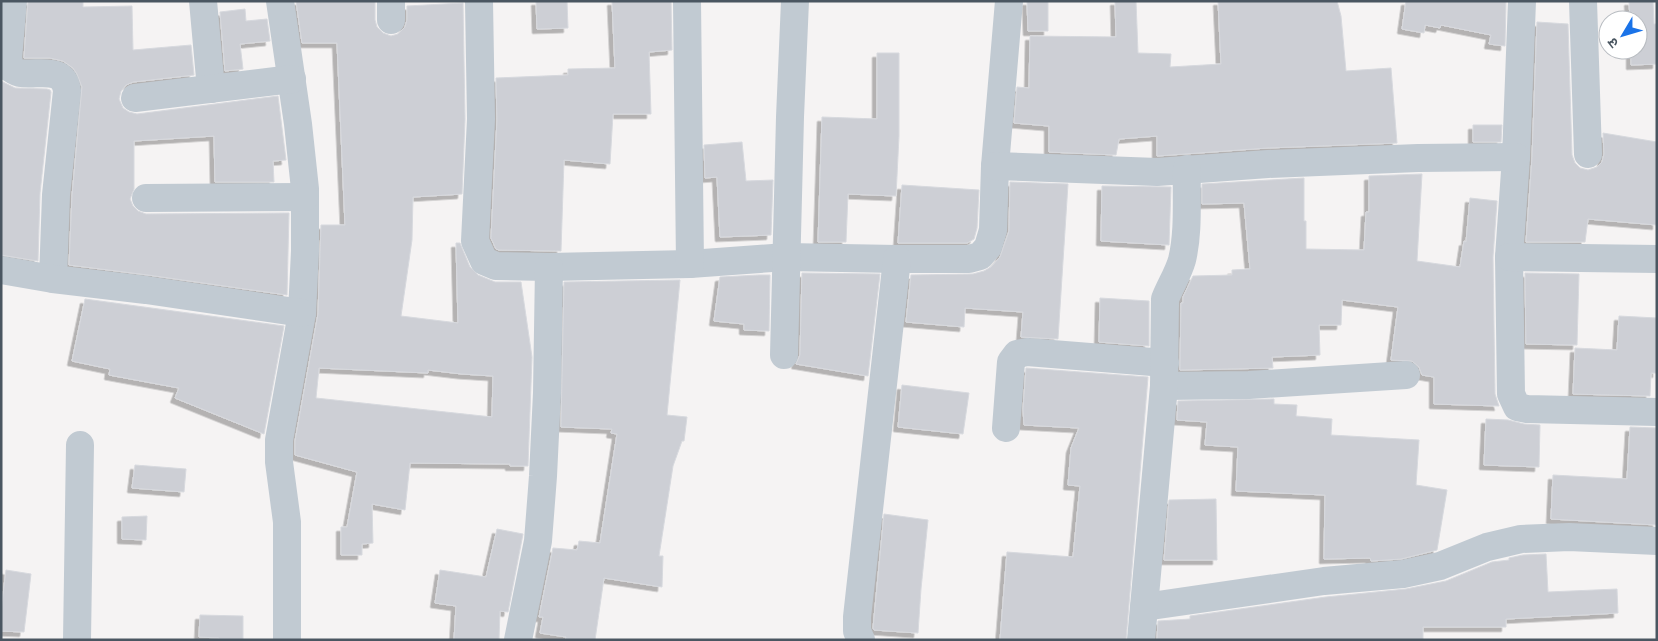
<svg xmlns="http://www.w3.org/2000/svg" width="1658" height="641" font-family="Mulish,'Noto Sans Devanagari',sans-serif">
	<style>
		.building { fill: #cdcfd5; stroke: #d7d9de; fill-rule: evenodd; filter: url(#shadow) }
		.lines { fill: none; stroke-linecap: round; stroke-linejoin: round }
		.minor { stroke: #c1cad2; stroke-width: 28 }
	</style>
	<defs>
		<filter id="shadow"><feDropShadow dx="-4.5" dy="4.5" stdDeviation="0" flood-color="#0004"/></filter>
	</defs>
	<rect width="100%" height="100%" fill="#f5f3f3"/>
	<g class="building">
		<polygon points="28,1 83,1 83,7 132,6 133,50 191,45 194,75 133,82 126,85 121,91 119,99 123,108 129,112 137,114 278,96 286,160 273,161 274,182 215,182 214,136 134,141 134,189 130,199 133,206 138,211 146,214 289,213 287,295 148,275 69,265 72,196 82,87 77,74 73,68 63,61 50,58 24,58"/>
		<path d="M 296,1 L 375,1 L 375,20 L 377,27 L 383,33 L 391,36 L 398,34 L 405,27 L 407,20 L 407,6 L 463,3 L 465,119 L 462,194 L 413,197 L 412,240 L 401,316 L 458,323 L 456,243 L 460,243 L 470,267 L 478,275 L 495,282 L 521,282 L 532,357 L 528,466 L 510,466 L 510,464 L 410,463 L 405,510 L 372,504 L 373,543 L 362,544 L 362,555 L 341,555 L 341,527 L 347,527 L 357,472 L 295,455 L 295,441 L 318,314 L 321,225 L 345,225 L 337,43 L 302,43 ZM 319,368 L 428,373 L 428,370 L 462,374 L 493,376 L 492,417 L 316,398 Z"/>
		<polygon points="536,1 567,1 568,28 537,29"/>
		<polygon points="612,1 671,1 672,50 649,52 651,114 613,114 610,164 564,160 561,251 499,250 496,249 491,238 497,120 496,78 568,75 568,69 615,68"/>
		<polygon points="1027,1 1048,1 1048,31 1028,31"/>
		<polygon points="1115,1 1136,1 1138,53 1171,54 1170,67 1221,64 1218,1 1337,1 1341,16 1346,71 1391,68 1397,143 1267,148 1157,156 1157,136 1119,139 1116,155 1049,152 1049,126 1014,123 1017,87 1029,88 1030,36 1116,37"/>
		<polygon points="1406,1 1506,1 1505,46 1489,44 1491,35 1441,25 1440,28 1425,25 1424,33 1402,29"/>
		<polygon points="1629,1 1653,1 1654,24 1657,24 1657,64 1631,65 1631,50 1638,50 1638,20 1630,20"/>
		<polygon points="245,9 246,21 267,19 270,41 240,44 243,69 225,71 220,12"/>
		<polygon points="1537,22 1568,24 1572,155 1575,163 1580,168 1588,170 1597,167 1602,162 1604,154 1603,133 1657,142 1657,225 1588,219 1585,242 1526,242 1532,158"/>
		<polygon points="877,53 899,53 899,136 896,196 848,194 846,242 818,242 822,117 877,119"/>
		<polygon points="1,81 15,88 47,89 50,90 51,92 40,193 38,261 1,255"/>
		<polygon points="1473,125 1502,125 1501,142 1473,142"/>
		<polygon points="742,142 746,181 773,180 771,235 720,237 717,177 705,178 704,145"/>
		<polygon points="1422,174 1417,261 1460,267 1464,241 1466,242 1470,198 1497,201 1493,257 1495,394 1499,406 1434,404 1434,377 1422,375 1419,367 1412,361 1391,360 1398,307 1342,300 1341,325 1319,325 1320,355 1272,357 1273,368 1180,370 1181,303 1183,303 1183,297 1193,276 1232,275 1232,270 1250,269 1244,203 1202,204 1202,184 1304,178 1304,221 1306,221 1306,249 1364,250 1366,212 1369,212 1369,176"/>
		<polygon points="1010,182 1068,184 1058,339 1021,337 1023,312 965,308 964,327 906,322 911,275 973,274 984,271 991,267 1000,257 1009,231"/>
		<polygon points="902,185 979,190 977,228 974,239 967,243 898,243"/>
		<polygon points="1102,186 1171,187 1169,245 1101,241"/>
		<polygon points="802,273 880,274 868,376 796,364 800,355"/>
		<polygon points="1525,273 1579,274 1577,345 1526,344"/>
		<polygon points="759,275 770,275 769,331 744,330 744,324 714,321 720,277"/>
		<polygon points="680,280 667,415 687,417 684,441 682,441 673,466 659,556 663,556 662,587 604,578 595,640 565,640 566,637 540,633 543,617 539,617 553,548 577,550 579,541 600,543 617,434 611,433 612,429 561,427 564,282"/>
		<polygon points="1100,298 1149,301 1149,346 1099,342"/>
		<polygon points="85,299 284,326 264,434 175,398 179,388 109,375 110,369 72,361"/>
		<polygon points="1619,316 1657,318 1657,373 1651,373 1650,396 1573,394 1575,348 1617,350"/>
		<polygon points="1026,368 1148,377 1126,640 1000,640 1007,552 1073,557 1080,486 1068,485 1071,448 1079,428 1024,425 1023,409"/>
		<polygon points="902,385 969,393 963,434 898,427"/>
		<polygon points="1274,399 1274,404 1297,405 1296,416 1332,419 1331,435 1419,440 1416,485 1447,490 1437,550 1401,559 1371,561 1370,558 1324,559 1325,495 1236,491 1238,447 1205,445 1207,422 1177,420 1178,401"/>
		<polygon points="1486,419 1508,420 1524,424 1540,425 1539,467 1484,465"/>
		<polygon points="1630,427 1657,428 1657,525 1551,519 1553,475 1627,479"/>
		<polygon points="135,465 186,469 184,492 132,488"/>
		<polygon points="1216,499 1217,560 1164,560 1169,500"/>
		<polygon points="884,514 928,520 921,589 918,633 874,630 873,628"/>
		<polygon points="147,516 146,540 122,539 122,517"/>
		<polygon points="497,529 523,534 508,612 500,611 499,640 454,640 456,606 435,603 440,570 486,577"/>
		<polygon points="1546,554 1548,592 1617,589 1618,613 1506,619 1506,627 1423,627 1423,640 1157,640 1158,621 1190,619 1190,616 1326,597 1406,589 1446,581 1492,562 1509,560 1509,558 1523,555"/>
		<polygon points="6,570 31,574 24,632 1,631 1,611"/>
		<polygon points="200,615 243,616 243,640 219,640 219,638 199,637"/>
	</g>
	<g class="lines">
		<g class="minor">
			<path d="M 13,1 L 8,58 L 10,68 C 13,70 17,73 20,73 C 38,76 64,65 67,91 L 56,195 L 53,279"/>
			<polyline points="203,1 211,89"/>
			<polyline points="280,1 298,124 305,189 305,251 302,313 279,440 279,462 287,522 287,640"/>
			<polyline points="479,1 481,119 475,241 484,261 496,266 549,267 690,264 786,257 897,259 969,259 980,256 988,247 993,230 995,166 1009,1"/>
			<polyline points="687,1 690,264"/>
			<polyline points="1522,1 1516,157 1509,257 1511,394 1517,407 1527,409 1657,412"/>
			<polyline points="1583,1 1588,154"/>
			<polyline points="391,20 391,1"/>
			<polyline points="135,98 292,79"/>
			<polyline points="995,166 1157,172 1268,164 1418,158 1516,157"/>
			<polyline points="146,198 305,197"/>
			<polyline points="1509,257 1657,259"/>
			<polyline points="1,270 53,279 146,290 302,313"/>
			<polyline points="784,355 790,117 795,1"/>
			<polyline points="1164,386 1249,385 1406,375"/>
			<polyline points="1006,428 1011,362 1017,354 1027,352 1165,363"/>
			<polyline points="1144,607 1324,581 1403,574 1440,566 1487,547 1521,539 1569,537 1657,541"/>
			<polyline points="77,640 80,445"/>
			<polyline points="518,640 538,541 543,476 547,393 549,267"/>
			<polyline points="861,640 857,631 857,617 897,259"/>
			<path d="M 1141,640 L 1164,386 L 1165,299 C 1170,286 1178,274 1182,260 C 1189,231 1186,199 1187,169"/>
		</g>
	</g>
	<rect width="1658" height="641" fill="none" stroke="#4a5661" stroke-width="5"/>
	<g transform="translate(1623 35) rotate(232)"><circle r="24" fill="#ffffff" stroke="#b7bbc0"/>
	<path d="M0-4L9 19L0 12L-9 19Z" fill="#1a73e8"/>
	<text y="-8" font-size="14" font-weight="bold" text-anchor="middle" fill="#4a5661">उ</text>
	</g>
</svg>
